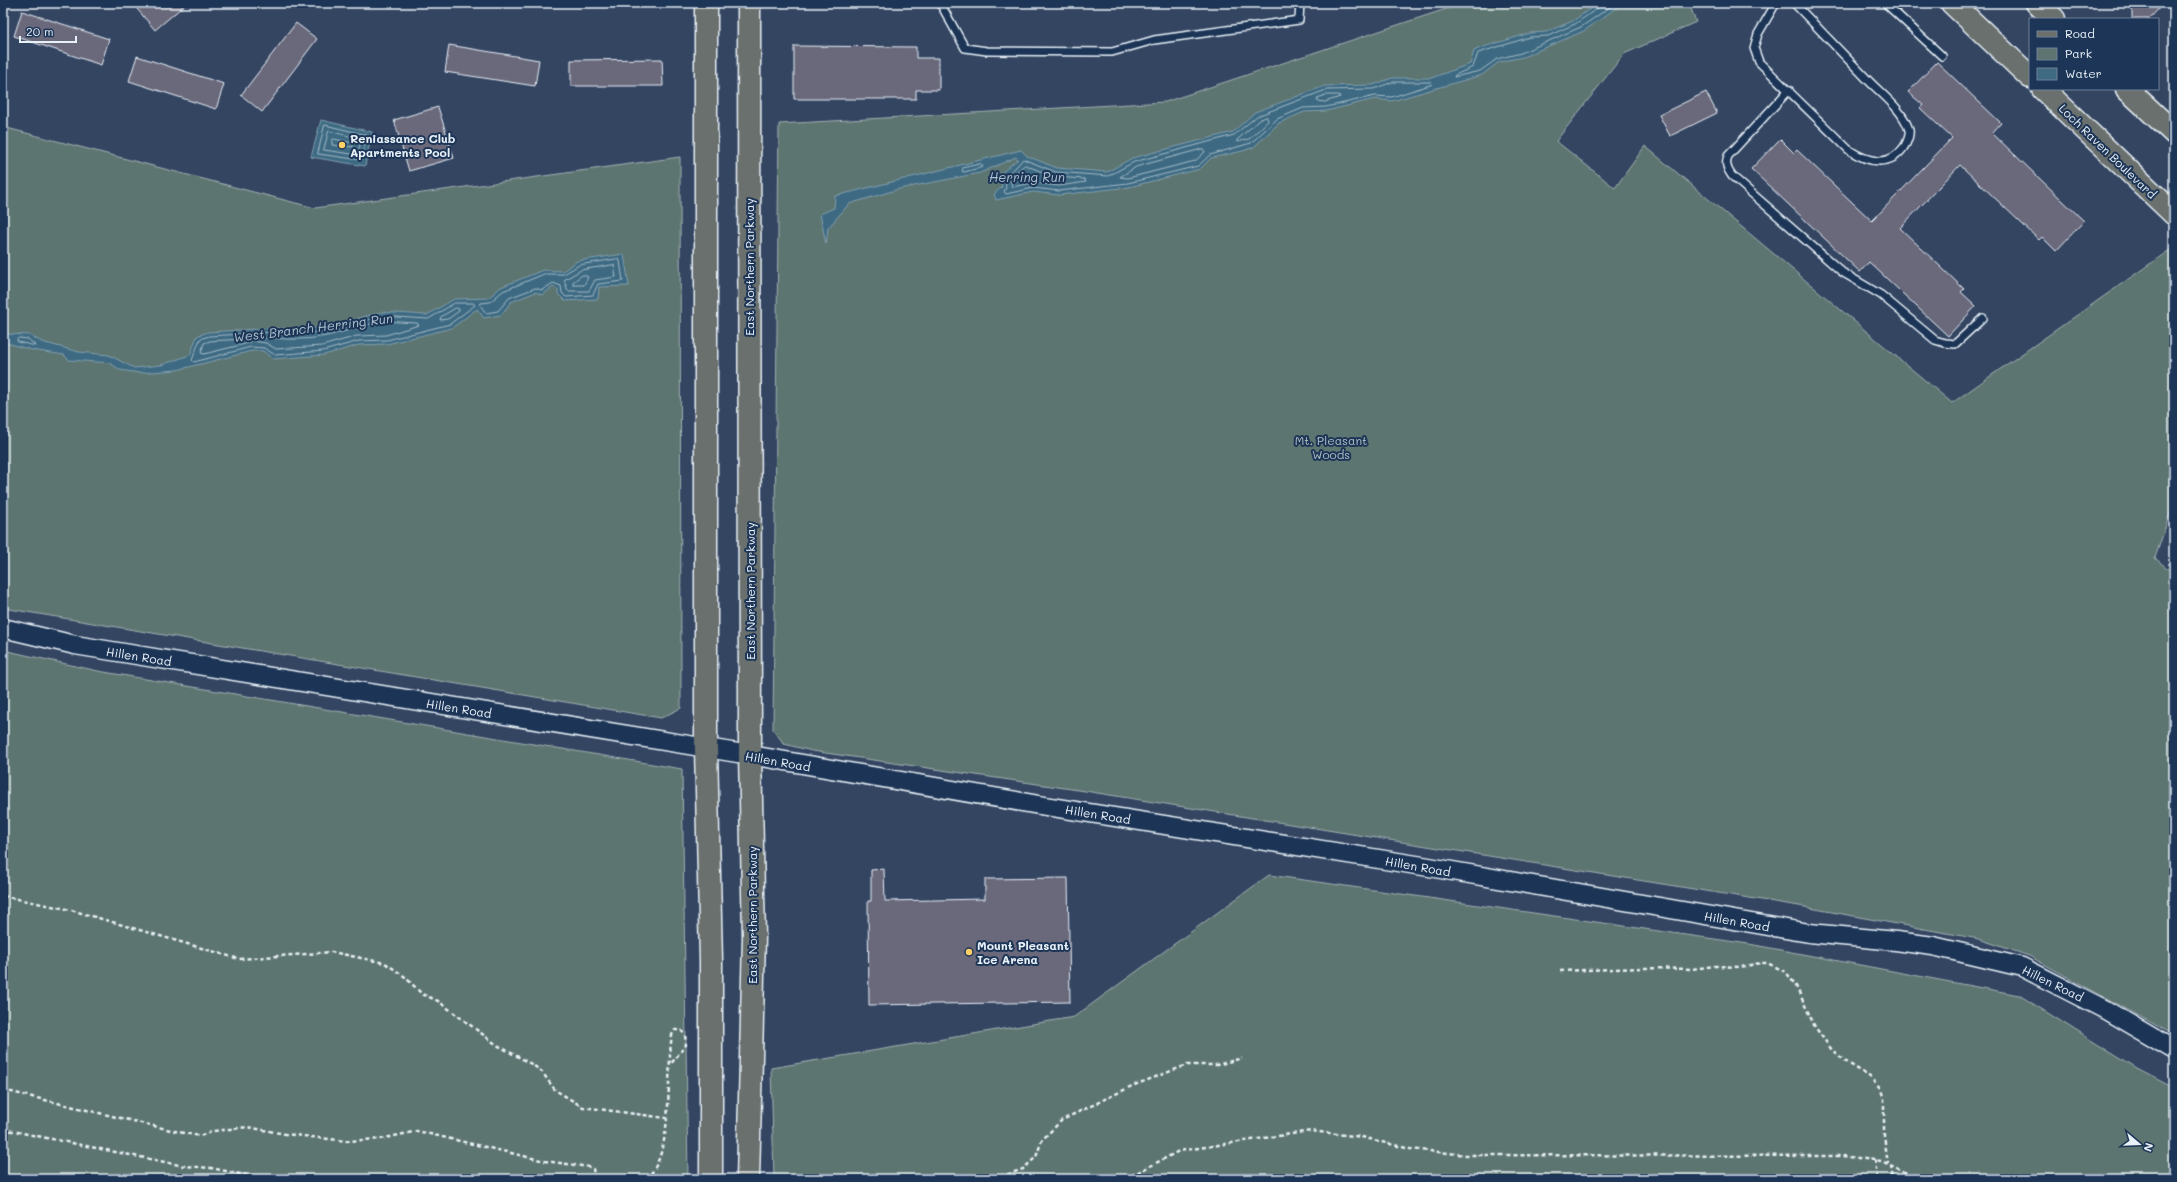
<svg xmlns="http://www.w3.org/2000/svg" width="2177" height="1182" font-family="Mali,sans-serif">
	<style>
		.green { fill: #5d7470; stroke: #a2b2b4 }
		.water { fill: #3e6a82; stroke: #82a0b1 }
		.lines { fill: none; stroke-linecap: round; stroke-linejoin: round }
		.shore { stroke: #a4bbc9; stroke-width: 1 }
		.building { fill: #6a697c; stroke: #e8f1f8 }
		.service-casing { stroke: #e8f1f8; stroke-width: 10 }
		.tertiary-casing { stroke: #e8f1f8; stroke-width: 21 }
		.primary-casing { stroke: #e8f1f8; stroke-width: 25 }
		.path { stroke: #e8f1f8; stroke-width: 2.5; stroke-dasharray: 4 3; stroke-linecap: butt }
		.service { stroke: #1d3557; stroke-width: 7 }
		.tertiary { stroke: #1d3557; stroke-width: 18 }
		.primary { stroke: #6b706d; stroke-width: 22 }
		.poi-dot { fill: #ffd166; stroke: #1d3557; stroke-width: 1.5 }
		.labels { text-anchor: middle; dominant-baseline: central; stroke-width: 4; stroke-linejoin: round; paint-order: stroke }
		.poi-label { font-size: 12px; font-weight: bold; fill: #e8f1f8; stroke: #1d3557; text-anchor: start }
		.street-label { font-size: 12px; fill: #e8f1f8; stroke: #1d3557 }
		.park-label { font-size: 12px; fill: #b0bfc2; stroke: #1d3557 }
		.water-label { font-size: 13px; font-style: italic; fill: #acc2cf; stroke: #1d3557 }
	</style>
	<rect width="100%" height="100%" fill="#344562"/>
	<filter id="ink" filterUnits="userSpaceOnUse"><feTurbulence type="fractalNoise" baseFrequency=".025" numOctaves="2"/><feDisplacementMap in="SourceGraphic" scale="8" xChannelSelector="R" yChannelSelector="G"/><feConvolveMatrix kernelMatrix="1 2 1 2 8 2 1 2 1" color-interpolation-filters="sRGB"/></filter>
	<g filter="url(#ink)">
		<g class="green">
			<polygon points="1464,3 1689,3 1696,22 1624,54 1556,141 1615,188 1645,146 1952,403 2174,247 2174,502 2155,558 2174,574 2174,1035 2029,956 1979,939 1799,906 1085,791 812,751 784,744 773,729 779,124 1165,102"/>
			<polygon points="3,127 315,208 680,157 681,708 661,718 3,608"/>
			<polygon points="3,650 98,671 682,769 688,1179 3,1179"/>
			<polygon points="1269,875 1749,944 2019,995 2137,1069 2174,1088 2174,1179 774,1179 771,1068 1074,1017"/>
		</g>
		<g class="water">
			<polygon points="1598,3 1623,3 1584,31 1523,57 1499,62 1482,75 1392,101 1375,99 1326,111 1304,112 1279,123 1254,147 1243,151 1211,158 1200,169 1129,187 1059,195 1033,192 996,200 994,194 1002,187 1000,174 1018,159 1016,157 980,173 899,189 849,204 828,228 826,244 820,214 834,208 835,196 1021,150 1027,156 1057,168 1107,172 1132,158 1233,132 1255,112 1325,86 1373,85 1392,78 1431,78 1470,64 1474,51 1480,48 1530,33 1546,32 1573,21"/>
			<polygon points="321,120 372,132 365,166 311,157"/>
			<polygon points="624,254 629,286 599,287 598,299 565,301 558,294 558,289 553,287 542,295 536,292 511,302 501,315 484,318 477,309 452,328 387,344 359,345 324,355 273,359 263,351 252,351 177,370 140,373 120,370 110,363 69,360 64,355 32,350 3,342 3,331 8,334 29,335 42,342 79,352 109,355 134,368 161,365 190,355 197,336 208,332 274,328 300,330 331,326 381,312 427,315 454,299 488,298 501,287 543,270 563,271 577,261"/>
		</g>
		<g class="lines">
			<g class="shore">
				<polyline points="1600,3 1598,8 1575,24 1548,36 1530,37 1478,53 1473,67 1455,75 1454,77 1480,71 1497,59 1521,53 1581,27 1616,3"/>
				<polygon points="1393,82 1431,82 1433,84 1392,97 1375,96 1326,107 1303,108 1277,119 1251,143 1210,155 1198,166 1128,183 1059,191 1033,188 1006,194 1004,192 1006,187 1005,176 1016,167 1023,159 1056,172 1108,176 1134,162 1234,135 1257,116 1326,90 1373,89"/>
				<polygon points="1327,95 1339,95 1340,97 1325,102 1317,101 1318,98"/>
				<polygon points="1267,117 1268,121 1249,139 1237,142 1237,140 1259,120"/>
				<polygon points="325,125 367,135 362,160 318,154"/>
				<polygon points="329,131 361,139 358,155 324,150"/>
				<polygon points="334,139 353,143 353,147 332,145 332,140"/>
				<polygon points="1203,149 1205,152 1195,161 1128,178 1120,177 1136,167"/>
				<polygon points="981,164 983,167 964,172 962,171 963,168"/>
				<polygon points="1025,165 1055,177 1084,179 1086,182 1059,186 1033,183 1012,187 1010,178"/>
				<polygon points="618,259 620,261 623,281 598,284 593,295 566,297 562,293 561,286 553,283 542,290 535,288 509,298 498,311 486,313 480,305 481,303 490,302 503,291 544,274 564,274 579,265"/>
				<polygon points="614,265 616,277 595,280 589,291 568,291 564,280 581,270"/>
				<polygon points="583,275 588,277 584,285 573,285 573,282"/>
				<polygon points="455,303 473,303 475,305 450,324 387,340 359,341 323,351 275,355 264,348 251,347 194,362 192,360 200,339 209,336 274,332 301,334 332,330 381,316 428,319"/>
				<polygon points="456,308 459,309 459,311 448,319 440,320 441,317"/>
				<path d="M 382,321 L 417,323 L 419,325 L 386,335 L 357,336 L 322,346 L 276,349 L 266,343 L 252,341 L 254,338 C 270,337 285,340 300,339 C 328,339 355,327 382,321 Z"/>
				<polygon points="19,338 28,339 36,346 18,342 17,340"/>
				<polygon points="248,339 250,340 249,343 204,354 201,353 204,343 210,341"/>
			</g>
		</g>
		<g class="building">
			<polygon points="132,3 187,3 155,30"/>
			<polygon points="2132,3 2164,3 2149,19 2132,19"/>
			<polygon points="22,11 109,39 101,65 14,36"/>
			<polygon points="296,23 317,39 262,112 241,95"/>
			<polygon points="449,45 539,60 535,86 445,72"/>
			<polygon points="794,46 916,47 916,58 939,58 939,90 916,90 916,99 794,99"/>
			<polygon points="137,56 224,84 216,109 129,81"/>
			<polygon points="662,59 663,86 571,86 571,60"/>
			<polygon points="1937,62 2001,123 1992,133 2084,221 2056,251 2042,237 2039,240 1960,165 1900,228 1964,289 1961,292 1976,306 1948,336 1869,262 1860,272 1751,169 1780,139 1794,153 1797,150 1872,221 1952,138 1920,108 1923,105 1908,92"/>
			<polygon points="1706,92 1717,113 1670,136 1659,115"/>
			<polygon points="438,107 454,158 409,171 394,120"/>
			<polygon points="884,869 885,901 985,899 985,879 1068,878 1070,1002 869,1005 868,901 871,901 871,870"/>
		</g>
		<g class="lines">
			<g class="service-casing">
				<g id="service">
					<polyline points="940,3 965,48 987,51 1112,52 1154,40 1299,20 1300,3"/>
					<path d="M 1776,3 L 1758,34 L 1754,48 L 1759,62 L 1849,150 C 1867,162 1890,168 1904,147 C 1907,143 1910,135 1909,130 C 1903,109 1881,94 1866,78 C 1842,53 1818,28 1794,3"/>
					<polyline points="1885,3 1942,56"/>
					<path d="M 1789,90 L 1728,156 C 1725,164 1727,169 1732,176 L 1842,272 L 1881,295 L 1935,340 L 1945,343 L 1955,344 L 1983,318"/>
				</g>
			</g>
			<g class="tertiary-casing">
				<polyline id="tertiary" points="3,628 75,645 750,755 1039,805 1429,867 1809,933 1896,941 1933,946 2022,967 2104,1009 2174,1050"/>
			</g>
			<g class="primary-casing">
				<g id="primary">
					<polyline points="706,3 706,748 711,960 711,1179"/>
					<polyline points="1952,3 2030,77"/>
					<polyline points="2037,3 2054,19"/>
					<polyline points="2043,89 2174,214"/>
					<polyline points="2127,89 2174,133"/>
					<polyline points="748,1179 754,937 750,755 749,3"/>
				</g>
			</g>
			<g class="path">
				<polyline points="3,896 71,910 239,959 332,952 385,963 404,976 422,994 438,1001 497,1045 533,1065 542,1072 555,1090 583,1107 666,1118"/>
				<polyline points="1560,971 1644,968 1692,969 1715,966 1741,967 1760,963 1767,963 1786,972 1796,986 1815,1027 1832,1050 1845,1061 1870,1077 1881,1090 1884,1099 1884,1136 1888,1163"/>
				<polyline points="3,1090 179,1132 200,1136 214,1131 247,1127 285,1134 347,1141 381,1139 417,1131 545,1161 589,1167 593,1169 595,1179"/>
				<polyline points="3,1129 184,1166 211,1168 264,1179"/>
				<polyline points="1875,1160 1877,1179"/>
				<polyline points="1891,1165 1893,1179"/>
				<path d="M 646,1179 C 675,1154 666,1071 672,1035 L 675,1030 L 681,1030 L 685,1035 L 686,1045 L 670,1065"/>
				<polyline points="994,1179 1023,1169 1036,1157 1042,1140 1062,1120 1132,1086 1187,1065 1217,1065 1242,1058"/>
				<polyline points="1125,1179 1179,1151 1311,1131 1362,1137 1410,1149 1466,1155 1842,1156 1882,1161 1916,1179"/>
			</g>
			<use href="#service" class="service"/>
			<use href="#tertiary" class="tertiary"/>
			<use href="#primary" class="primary"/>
		</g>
	</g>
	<g class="poi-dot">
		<circle cx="342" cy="145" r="4"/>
		<circle cx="969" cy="952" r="4"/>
	</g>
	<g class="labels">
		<g class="poi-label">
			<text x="350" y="138">Reniassance Club<tspan x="350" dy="14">Apartments Pool</tspan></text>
			<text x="977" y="945">Mount Pleasant<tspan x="977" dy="14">Ice Arena</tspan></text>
		</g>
		<g class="street-label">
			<text transform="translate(2108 151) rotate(44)">Loch Raven Boulevard</text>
			<text transform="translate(749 267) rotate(-90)">East Northern Parkway</text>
			<text transform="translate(750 591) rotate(-90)">East Northern Parkway</text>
			<text transform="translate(139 656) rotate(9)">Hillen Road</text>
			<text transform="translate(459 708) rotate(9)">Hillen Road</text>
			<text transform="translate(778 761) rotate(10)">Hillen Road</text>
			<text transform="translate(1098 814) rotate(9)">Hillen Road</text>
			<text transform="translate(1418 866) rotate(10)">Hillen Road</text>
			<text transform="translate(752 915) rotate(-90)">East Northern Parkway</text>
			<text transform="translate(1737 921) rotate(10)">Hillen Road</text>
			<text transform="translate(2053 983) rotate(26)">Hillen Road</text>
		</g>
		<g class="park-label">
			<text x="1331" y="440">Mt. Pleasant<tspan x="1331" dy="14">Woods</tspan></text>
		</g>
		<g class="water-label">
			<text x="1027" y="176">Herring Run</text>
			<text transform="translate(313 327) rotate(-7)">West Branch Herring Run</text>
		</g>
	</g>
	<rect width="2177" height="1182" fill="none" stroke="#1d3557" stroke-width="16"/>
	<rect x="8" y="8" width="2161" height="1166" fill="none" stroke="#e8f1f8" stroke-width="1.5" filter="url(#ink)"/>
	<rect x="2029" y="18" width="130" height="72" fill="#1d3557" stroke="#6e8097"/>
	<rect x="2037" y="31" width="20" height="6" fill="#6b706d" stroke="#6e8097"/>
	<text x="2065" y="38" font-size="12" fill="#e8f1f8">Road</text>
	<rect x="2037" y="48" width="20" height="12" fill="#5d7470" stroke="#6e8097"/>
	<text x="2065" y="58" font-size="12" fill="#e8f1f8">Park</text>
	<rect x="2037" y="68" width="20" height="12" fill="#3e6a82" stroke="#6e8097"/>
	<text x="2065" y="78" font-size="12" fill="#e8f1f8">Water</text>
	<g transform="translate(2139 1144) rotate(109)" stroke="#1d3557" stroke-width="3" paint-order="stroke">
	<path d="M0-3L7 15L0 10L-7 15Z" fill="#e8f1f8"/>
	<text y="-6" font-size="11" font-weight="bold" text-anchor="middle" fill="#e8f1f8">N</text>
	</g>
	<path d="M20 36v6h56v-6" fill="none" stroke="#e8f1f8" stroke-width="2"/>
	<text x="26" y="36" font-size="12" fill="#e8f1f8" stroke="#1d3557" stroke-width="3" paint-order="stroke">20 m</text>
</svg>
